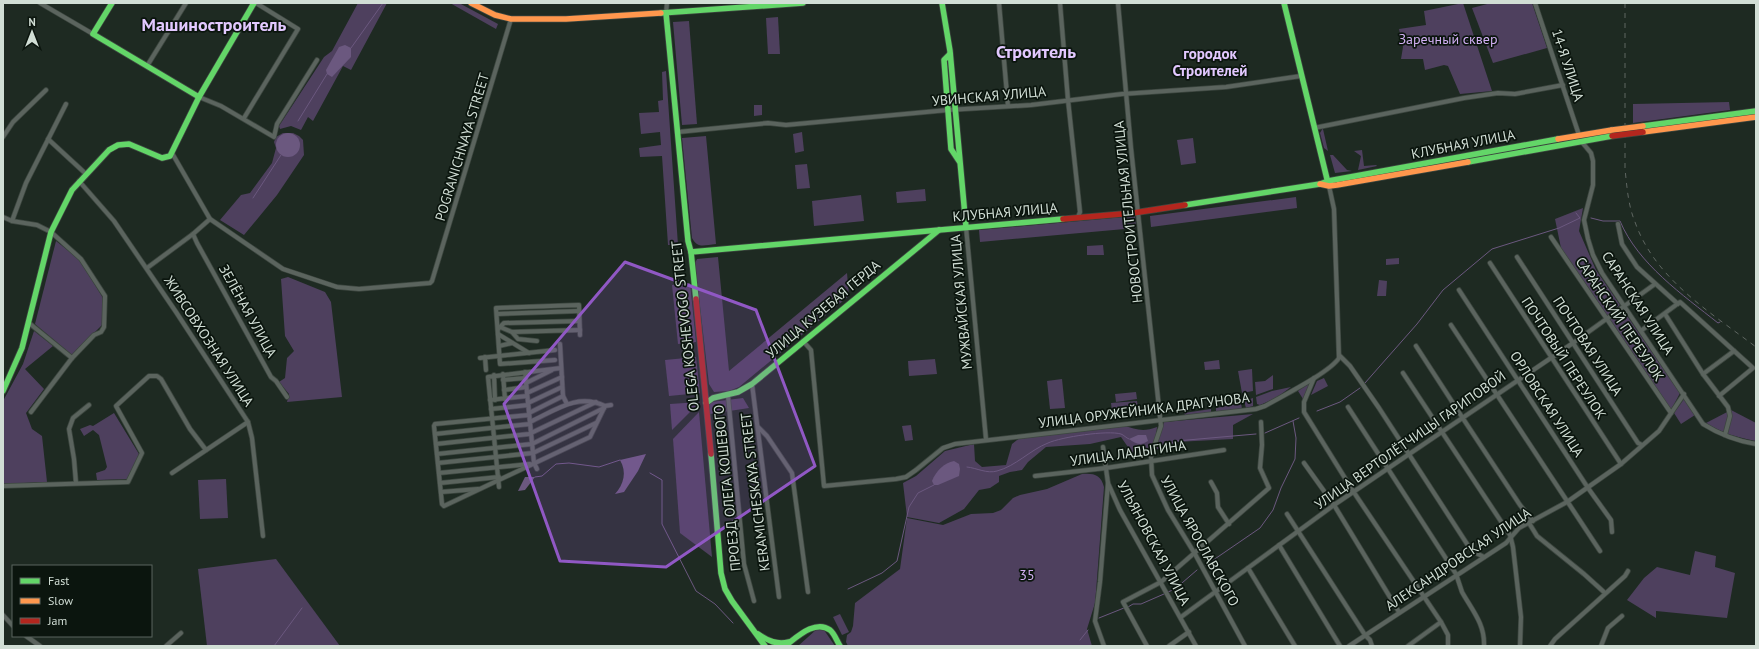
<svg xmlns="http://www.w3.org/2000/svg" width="1759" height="649" font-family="'PT Sans',sans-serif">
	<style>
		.green { fill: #4e405e }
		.water { fill: #6b587f }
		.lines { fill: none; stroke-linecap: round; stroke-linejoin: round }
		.stream { stroke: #6b587f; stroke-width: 1 }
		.street-casing { stroke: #3d4740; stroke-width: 5.5 }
		.fast-casing { stroke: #3d4740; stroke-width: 7 }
		.slow-casing { stroke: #3d4740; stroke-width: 7 }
		.jam-casing { stroke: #3d4740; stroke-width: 7 }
		.street { stroke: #5b645e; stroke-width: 4 }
		.fast { stroke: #63d668; stroke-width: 5.5 }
		.slow { stroke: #ff974d; stroke-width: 5.5 }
		.jam { stroke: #b3261e; stroke-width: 5.5 }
		.rail { stroke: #5e6661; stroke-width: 1; stroke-dasharray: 5 5; stroke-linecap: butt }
		.slow-bridge-casing { stroke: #3d4740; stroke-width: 7; stroke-linecap: butt }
		.jam-bridge-casing { stroke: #3d4740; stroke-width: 7; stroke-linecap: butt }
		.slow-bridge { stroke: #ff974d; stroke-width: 5.5 }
		.jam-bridge { stroke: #b3261e; stroke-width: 5.5 }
		.marked { fill: #9058c4; fill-opacity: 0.2; stroke: #9058c4; stroke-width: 3; stroke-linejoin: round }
		.labels { text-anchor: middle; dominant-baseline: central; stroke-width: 3.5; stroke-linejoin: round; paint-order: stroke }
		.park-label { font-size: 14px; fill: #d1aff3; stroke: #0b150e }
		.street-label { font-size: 14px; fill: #d1ded5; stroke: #0b150e }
		.neighbourhood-label { font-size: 15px; font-weight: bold; fill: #e2c8ff; stroke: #0b150e }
		.district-label { font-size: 18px; font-weight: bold; fill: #e2c8ff; stroke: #0b150e }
	</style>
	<rect width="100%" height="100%" fill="#1e2a22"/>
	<g class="green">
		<polygon points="358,3 387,3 351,70 343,66 313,121 308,117 301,130 291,126 280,129 279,126 324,57 332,51"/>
		<polygon points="450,3 459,3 498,24 496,29"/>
		<polygon points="1463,3 1492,91 1460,94 1448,66 1444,65 1425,70 1423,59 1401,59 1403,47 1399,29 1426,25 1424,11"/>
		<polygon points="1491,3 1532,3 1547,48 1493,63 1472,8"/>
		<polygon points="778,17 780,54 768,54 766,18"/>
		<polygon points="689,21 697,124 682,125 673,22"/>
		<polygon points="666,71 678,245 668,245 662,156 640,157 639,148 661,145 660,132 641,134 639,113 659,112 658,101 663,100 662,72"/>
		<polygon points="1729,102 1730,110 1633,123 1633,104"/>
		<polygon points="754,105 762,105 762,115 754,116"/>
		<polygon points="1323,128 1323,129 1328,151 1324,148 1320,133"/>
		<polygon points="802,132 804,151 795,153 793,134"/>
		<polygon points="283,133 293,133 299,136 303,140 304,155 277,195 244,235 220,220 241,195 250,193 272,163 276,148 274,142 276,137"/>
		<path d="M 706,136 L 716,244 C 704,245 698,249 692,238 L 682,138 Z"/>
		<polygon points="1193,138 1196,163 1181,165 1177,140"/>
		<polygon points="1362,150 1364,166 1376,165 1377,166 1358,170 1361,156 1354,151"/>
		<polygon points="1330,155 1333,155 1347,170 1352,171 1335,173"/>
		<polygon points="807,164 810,188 797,189 795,165"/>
		<polygon points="925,189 926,201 897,203 896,192"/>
		<polygon points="861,195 864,221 814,226 812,201"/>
		<polygon points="1296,197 1297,208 1151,227 1150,216"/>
		<polygon points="1583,208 1579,231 1596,270 1620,305 1607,316 1561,248 1555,219"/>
		<polygon points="1135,216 1136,228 980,242 979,230"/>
		<polygon points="56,241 79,259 103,298 102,325 72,355 35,324"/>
		<polygon points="1103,245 1104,255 1087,255 1087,246"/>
		<polygon points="718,257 729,371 847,273 849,296 739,387 729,391 714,392 709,384 695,263 697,259"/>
		<polygon points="1399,258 1399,264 1386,265 1386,259"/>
		<polygon points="288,277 325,292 331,302 342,397 287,402 289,394 279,382 285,378 287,358 294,351 285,336 281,279"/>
		<polygon points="1379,280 1387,281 1386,296 1377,296"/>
		<polygon points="690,283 696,342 678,344 672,285"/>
		<polygon points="1623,310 1680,393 1671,410 1610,320"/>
		<polygon points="34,331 53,346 25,369 44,389 26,413 32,429 42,436 47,482 3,484 3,401 23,364"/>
		<polygon points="696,357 700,393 669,396 665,360"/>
		<polygon points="935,359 937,374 909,376 908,361"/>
		<polygon points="1219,360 1220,369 1205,370 1204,362"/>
		<polygon points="1252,369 1253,391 1242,393 1238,371"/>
		<polygon points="1273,375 1273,389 1256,395 1255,382 1265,381"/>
		<polygon points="1324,378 1328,386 1311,395 1317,381"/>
		<polygon points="1062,379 1065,408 1050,409 1047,381"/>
		<polygon points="1312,381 1303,399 1298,391"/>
		<polygon points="1291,387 1276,398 1260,405 1257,404 1256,397 1272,391"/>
		<polygon points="1136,392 1137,399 1116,402 1115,394"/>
		<polygon points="743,398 749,408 710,414 709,405 711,402"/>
		<polygon points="1253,398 1253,406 1246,408 1244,401"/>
		<polygon points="1684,399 1695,415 1681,424 1674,413"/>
		<polygon points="1137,401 1138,408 1112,411 1111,403"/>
		<polygon points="700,402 672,430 670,404"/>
		<polygon points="1241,403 1242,409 1216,412 1216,408"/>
		<polygon points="1211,409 1211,413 1185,415 1184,413"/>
		<path d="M 1731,410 L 1756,423 L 1756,441 C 1739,438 1721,433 1706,423 Z"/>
		<polygon points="699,412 712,557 680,533 673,439"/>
		<polygon points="114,413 139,454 128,479 97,480 96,473 105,470 107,467 99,435 93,430 84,436 80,429 90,425 93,426"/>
		<polygon points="1253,414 1233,425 1233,439 1176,442 1164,449 1155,449 1164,422"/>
		<polygon points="911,425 913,440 905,441 902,426"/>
		<path d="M 1123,425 C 1136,430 1144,432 1157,427 L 1156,437 L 1149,450 L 1132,453 L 1121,437 L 1090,444 L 1046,447 L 1028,462 L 1022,470 L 1010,472 L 999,476 L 999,482 L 990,488 L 979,490 L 964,509 L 939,523 L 907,517 L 903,483 L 916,476 L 945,451 L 974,444 L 975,461 L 982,467 L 1006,465 L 1012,444 L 1021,437 Z"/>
		<path d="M 1082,474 C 1094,473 1101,475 1104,487 L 1096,592 L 1095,603 L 1087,629 L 1092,646 L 848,646 L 846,642 L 847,635 L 851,632 L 853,626 L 855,603 L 900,569 L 907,518 L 943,525 L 971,514 L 993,513 L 1001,510 L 1013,498 L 1020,495 L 1047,489 Z"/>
		<polygon points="226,479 228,518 200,519 198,480"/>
		<polygon points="1695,551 1716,556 1715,567 1735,573 1727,618 1656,611 1656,618 1627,600 1644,578 1657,567 1690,575"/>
		<polygon points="276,559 340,646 207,646 198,569"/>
		<polygon points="840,614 849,632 842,635 833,617"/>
		<polygon points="817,629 824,630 835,646 798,646"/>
	</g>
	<g class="water">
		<polygon points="345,45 351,48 351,57 332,77 327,74 326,70 339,47"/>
		<circle cx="288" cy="145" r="12"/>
		<path d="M 1138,435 L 1146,435 L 1148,441 C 1140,446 1136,444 1129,439 Z"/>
		<path d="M 646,454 L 638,471 L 624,492 L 615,494 C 624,484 627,472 620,460 Z"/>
		<path d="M 954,461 L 959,464 L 960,469 L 959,476 L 938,485 L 934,485 L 932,481 C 936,471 944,463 954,461 Z"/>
		<polygon points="525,477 535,477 525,490 518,491"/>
	</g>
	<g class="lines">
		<g class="stream">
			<polyline points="351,48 383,3"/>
			<polyline points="298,121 327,74"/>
			<polyline points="253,198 281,155"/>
			<path d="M 1591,218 L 1603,221 L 1620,221 C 1638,264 1683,295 1718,323 L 1720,322"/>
			<polyline points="1365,383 1417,324 1443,290 1492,249 1559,228 1580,218 1576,213"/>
			<polyline points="1317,411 1340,402 1360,388"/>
			<polyline points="1265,433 1299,418"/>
			<polyline points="1166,445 1176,441 1256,434"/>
			<path d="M 967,467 C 977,468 987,474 997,471 C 1016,466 1030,450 1048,443 C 1061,437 1108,430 1121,434 C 1124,435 1126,438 1129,439"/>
			<polyline points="650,473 662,480 662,524 696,591 715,604 733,623"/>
			<polyline points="535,477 542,476 556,464 569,463 599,467 620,460"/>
			<polyline points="1206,565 1260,528 1273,510 1281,488 1295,459 1296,438 1293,421"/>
			<polyline points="848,589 882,573 897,561 909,507 918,493 934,485"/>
			<polyline points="1168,592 1175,589 1197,570"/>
			<polyline points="1128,607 1133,604 1141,604 1164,594"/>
			<polyline points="1099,618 1124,608"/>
			<polyline points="1080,640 1088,630"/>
			<polyline points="274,646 302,608"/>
		</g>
		<g class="street-casing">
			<g id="street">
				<polyline points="40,3 93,34"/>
				<polyline points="999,3 1008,106"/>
				<polyline points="1060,3 1068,100 1080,212 1078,217"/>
				<polyline points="1118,3 1131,148 1161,426 1151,456 1152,475 1168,510 1195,554 1245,646"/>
				<polyline points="1535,3 1579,135"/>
				<polyline points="666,13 667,3"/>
				<polyline points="147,66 186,3"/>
				<polyline points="199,97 221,106 274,137 277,124 317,60"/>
				<polyline points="244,118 298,29 256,3"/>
				<polyline points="1314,128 1464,98 1498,93 1515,94 1563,85"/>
				<polyline points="678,132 768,123 786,125 948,110 1031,105 1122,94 1226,87 1301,76"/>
				<polyline points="3,137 13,122 46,90"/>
				<polyline points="48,139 86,174"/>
				<path d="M 1581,141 L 1591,153 L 1593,161 L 1593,185 L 1584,220 L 1588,239 L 1593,255 L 1602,273 L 1703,424 C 1719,434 1737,441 1756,444"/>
				<polyline points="172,153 210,219 283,269 337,287 359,289 430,283 432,281 511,19"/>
				<polyline points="79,181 114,221 176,312 248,422 252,438 263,536"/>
				<polyline points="3,217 12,221 37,225 51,232 81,259 105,296 104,327 101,332 94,335 72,358 31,412"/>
				<polyline points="12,221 26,183 66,104"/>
				<polyline points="1618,224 1622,244 1637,267 1678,304"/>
				<polyline points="966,227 986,439"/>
				<polyline points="193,234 197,243 271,377 276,381 287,397"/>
				<polyline points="1551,237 1671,413"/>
				<polyline points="1517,257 1638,443 1642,445"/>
				<polyline points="1490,263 1621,464"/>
				<polyline points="147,268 193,234 210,219"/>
				<polyline points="1459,290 1588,488 1611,520 1612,532"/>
				<polyline points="497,314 579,311"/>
				<polyline points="1665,314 1703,374 1728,407 1730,416 1725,435"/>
				<polyline points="29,323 72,358"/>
				<polyline points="1451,325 1600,551"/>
				<polyline points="500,327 512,332 580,330"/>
				<polyline points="498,329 504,323 579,321"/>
				<polyline points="1642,330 1680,302 1753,368 1719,396"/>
				<polyline points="512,332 518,339 537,341"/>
				<polyline points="498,334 529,353"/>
				<path d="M 803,341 L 811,350 L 824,486 L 896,479 L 906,477 L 916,470 L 943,448 L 955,444 L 1256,409 L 1265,406 C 1282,396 1329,373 1339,358 L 1334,209 L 1329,186"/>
				<polyline points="560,344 563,396 567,404"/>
				<polyline points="499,346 512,343"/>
				<polyline points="1416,346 1462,417 1520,505 1533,521"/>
				<polyline points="1340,356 1350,366 1379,408 1469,547 1474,552 1484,557"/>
				<polyline points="485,357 486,370"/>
				<polyline points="480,358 555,350"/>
				<polyline points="555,360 500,364 496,308 579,305 580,335"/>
				<polyline points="525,372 534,463 537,469"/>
				<polyline points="1403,373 1510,535 1513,547 1521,617 1520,646"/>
				<polyline points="503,374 505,399"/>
				<polyline points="1703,374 1734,351"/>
				<polyline points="494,375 495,400"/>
				<polyline points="1314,378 1304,402 1304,412 1353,491 1441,622 1448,635 1448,646"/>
				<polyline points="503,380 525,378"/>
				<polyline points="526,383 552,370"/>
				<polyline points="752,384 779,597"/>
				<polyline points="504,390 526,387"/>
				<polyline points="527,393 562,377"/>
				<polyline points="728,396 744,564 754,601"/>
				<polyline points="490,400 527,396"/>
				<polyline points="528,403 562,387"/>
				<path d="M 1348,407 L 1456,574 C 1458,580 1460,586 1462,592 C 1472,610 1485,624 1484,646"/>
				<polyline points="491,409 528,405"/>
				<polyline points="529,413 563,396"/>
				<polyline points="529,415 435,424 434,426 442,504 444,506 590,437 605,406 611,405"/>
				<path d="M 530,422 C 556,410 577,393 605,406"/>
				<polyline points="758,427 767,436 792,473 808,592"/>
				<polyline points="435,434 530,424"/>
				<polyline points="436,444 529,434 596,402"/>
				<polyline points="1103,447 1108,483 1120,510 1196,646"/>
				<polyline points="437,454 532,444 604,408"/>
				<polyline points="438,463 533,453 596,423"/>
				<polyline points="1304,463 1334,505 1399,612"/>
				<polyline points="172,473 248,422"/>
				<polyline points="439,473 530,464"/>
				<polyline points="1035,476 1106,468 1224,450"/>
				<polyline points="1211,482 1217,493 1218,507 1229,524"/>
				<polyline points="76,483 74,459 69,429 73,418 89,405"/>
				<polyline points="440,483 499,477"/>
				<polyline points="3,486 128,482 142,453 116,406 149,376 157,376 161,379 190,429 206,450"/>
				<polyline points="499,487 488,377 561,368"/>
				<polyline points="441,492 478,489"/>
				<polyline points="1287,514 1365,635 1370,640 1372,646"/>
				<polyline points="1529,523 1537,536 1584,574 1605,593"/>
				<polyline points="1279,545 1340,646"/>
				<polyline points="1248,568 1295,646"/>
				<polyline points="3,615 13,626"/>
				<polyline points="1181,617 1334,505 1573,343 1655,284"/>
				<polyline points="26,636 40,646"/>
				<polyline points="166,646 181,633"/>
				<polyline points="1104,646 1095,621 1100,582 1108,483"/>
				<polyline points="1147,646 1123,602 1161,582 1269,488 1260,468 1262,445 1261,422"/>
				<polyline points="1169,646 1189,632"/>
				<polyline points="1349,646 1506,543 1519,528 1567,502 1621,464 1659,431 1684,394"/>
				<polyline points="1408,646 1441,622"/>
				<polyline points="1550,646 1555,639 1625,576 1628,571"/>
				<polyline points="1601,646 1608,628 1622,616"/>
			</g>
		</g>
		<g class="fast-casing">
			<g id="fast">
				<polyline points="112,3 93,34 199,97"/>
				<polyline points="942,3 950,51 966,227"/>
				<polyline points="1284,3 1328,183"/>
				<polyline points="661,13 803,3"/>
				<polyline points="666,13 688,241 691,252 696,299"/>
				<polyline points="950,54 944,60 951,149 959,161"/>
				<polyline points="1643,126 1756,111"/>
				<polyline points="1468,162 1612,136"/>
				<polyline points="1185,205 1320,184 1328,181 1558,139"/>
				<polyline points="691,252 1063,219"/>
				<polyline points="3,391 22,348 51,232 72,190 109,150 118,145 129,144 162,158 170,156 199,97 254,3"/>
				<polyline points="706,403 713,398 738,392 752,384 939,230"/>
				<polyline points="711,454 721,573 725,589 732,601 765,646"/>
				<path d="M 758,634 C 768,641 777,645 789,642"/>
				<path d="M 785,646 C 796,638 815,619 830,630 C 834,633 837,641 840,646"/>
			</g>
		</g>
		<g class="slow-casing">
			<g id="slow">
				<polyline points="471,3 495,15 511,19 566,19 661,13"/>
				<polyline points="1643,132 1756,117"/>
				<polyline points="1558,139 1612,130"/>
				<polyline points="1320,184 1329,186 1337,185 1468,162"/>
			</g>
		</g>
		<g class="jam-casing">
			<g id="jam">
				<polyline points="1063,219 1133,213 1185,205"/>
				<polyline points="696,299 711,454"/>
			</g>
		</g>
		<use href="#street" class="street"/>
		<use href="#fast" class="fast"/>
		<use href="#slow" class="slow"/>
		<use href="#jam" class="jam"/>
		<path class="rail" d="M 1625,3 L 1625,169 C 1627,187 1628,205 1635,222 C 1655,279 1710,312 1756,347"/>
		<g class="slow-bridge-casing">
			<polyline id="slow-bridge" points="1612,130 1643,126"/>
		</g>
		<g class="jam-bridge-casing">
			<polyline id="jam-bridge" points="1612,136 1643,132"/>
		</g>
		<use href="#slow-bridge" class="slow-bridge"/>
		<use href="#jam-bridge" class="jam-bridge"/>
	</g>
	<path class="marked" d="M 625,262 L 756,310 L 815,466 L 666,567 L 560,561 L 504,404 Z"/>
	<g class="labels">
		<g class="park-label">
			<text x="1448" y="39">Заречный сквер</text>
			<text x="1027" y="575">35</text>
		</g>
		<g class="street-label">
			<text transform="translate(1568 65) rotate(72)">14-Я УЛИЦА</text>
			<text transform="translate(989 96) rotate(-5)">УВИНСКАЯ УЛИЦА</text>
			<text transform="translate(1463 144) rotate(-11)">КЛУБНАЯ УЛИЦА</text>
			<text transform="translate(462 147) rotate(-73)">POGRANICHNAYA STREET</text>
			<text transform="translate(1005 212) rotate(-5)">КЛУБНАЯ УЛИЦА</text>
			<text transform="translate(1128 212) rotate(-96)">НОВОСТРОИТЕЛЬНАЯ УЛИЦА</text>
			<text transform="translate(961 302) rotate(-95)">МУЖВАЙСКАЯ УЛИЦА</text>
			<text transform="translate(1638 303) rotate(57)">САРАНСКАЯ УЛИЦА</text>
			<text transform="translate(823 309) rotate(-40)">УЛИЦА КУЗЕБАЯ ГЕРДА</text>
			<text transform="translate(248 311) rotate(61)">ЗЕЛЁНАЯ УЛИЦА</text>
			<text transform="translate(1620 319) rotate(56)">САРАНСКИЙ ПЕРЕУЛОК</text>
			<text transform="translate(685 326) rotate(-96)">OLEGA KOSHEVOGO STREET</text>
			<text transform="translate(209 341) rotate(57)">ЖИВСОВХОЗНАЯ УЛИЦА</text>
			<text transform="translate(1588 346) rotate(57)">ПОЧТОВАЯ УЛИЦА</text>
			<text transform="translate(1564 358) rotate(57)">ПОЧТОВЫЙ ПЕРЕУЛОК</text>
			<text transform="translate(1547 404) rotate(57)">ОРЛОВСКАЯ УЛИЦА</text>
			<text transform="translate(1144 410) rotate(-7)">УЛИЦА ОРУЖЕЙНИКА ДРАГУНОВА</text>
			<text transform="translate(1410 440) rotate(-35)">УЛИЦА ВЕРТОЛЁТЧИЦЫ ГАРИПОВОЙ</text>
			<text transform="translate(1128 453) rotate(-8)">УЛИЦА ЛАДЫГИНА</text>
			<text transform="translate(727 488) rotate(-96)">ПРОЕЗД ОЛЕГА КОШЕВОГО</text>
			<text transform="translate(755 492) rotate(-97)">KERAMICHESKAYA STREET</text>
			<text transform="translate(1200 541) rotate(61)">УЛИЦА ЯРОСЛАВСКОГО</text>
			<text transform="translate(1154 543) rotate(62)">УЛЬЯНОВСКАЯ УЛИЦА</text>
			<text transform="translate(1458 559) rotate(-34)">АЛЕКСАНДРОВСКАЯ УЛИЦА</text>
		</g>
		<g class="neighbourhood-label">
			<text x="1210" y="53">городок<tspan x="1210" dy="17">Строителей</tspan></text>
		</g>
		<g class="district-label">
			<text x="214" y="24">Машиностроитель</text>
			<text x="1036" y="51">Строитель</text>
		</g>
	</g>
	<rect width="1759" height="649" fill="none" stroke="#d1ded5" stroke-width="8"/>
	<rect x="12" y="565" width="140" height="72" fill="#0b150e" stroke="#5a655e"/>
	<rect x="20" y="578" width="20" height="6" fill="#63d668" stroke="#5a655e"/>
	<text x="48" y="585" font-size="12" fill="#d1ded5">Fast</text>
	<rect x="20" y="598" width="20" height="6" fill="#ff974d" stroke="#5a655e"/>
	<text x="48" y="605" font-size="12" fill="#d1ded5">Slow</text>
	<rect x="20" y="618" width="20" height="6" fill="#b3261e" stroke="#5a655e"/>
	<text x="48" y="625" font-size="12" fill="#d1ded5">Jam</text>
	<g transform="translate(32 32)" stroke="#0b150e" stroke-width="3" paint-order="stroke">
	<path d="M0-3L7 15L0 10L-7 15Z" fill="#d1ded5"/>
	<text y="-6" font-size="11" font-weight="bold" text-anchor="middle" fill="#d1ded5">N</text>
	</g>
</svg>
